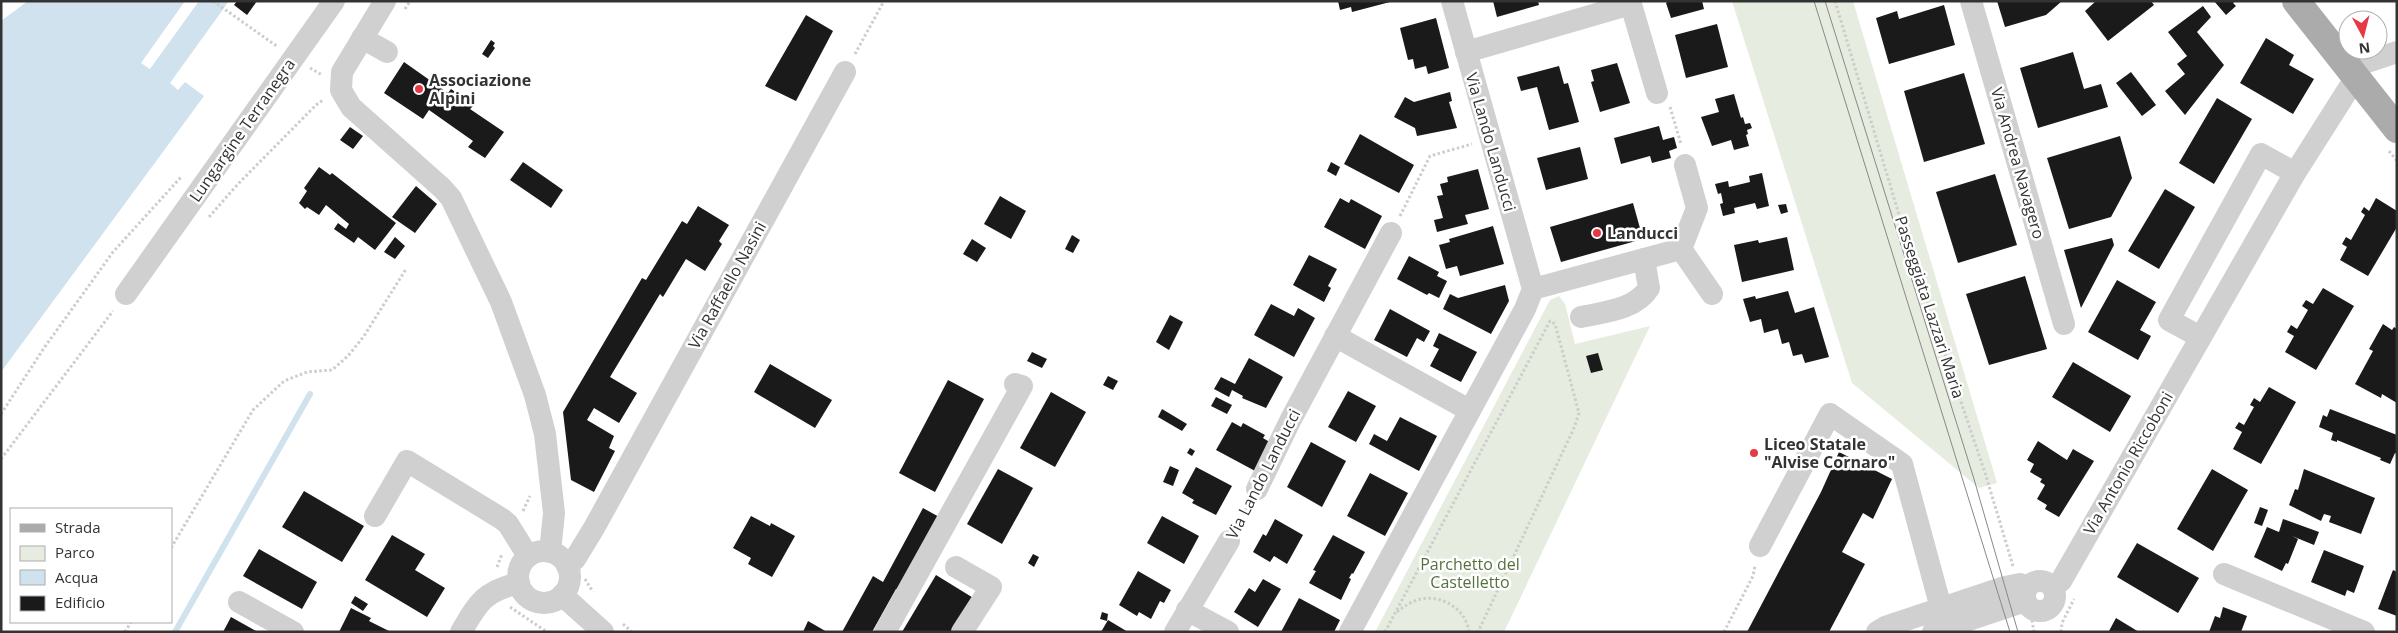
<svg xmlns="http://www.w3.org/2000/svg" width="2398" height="633" font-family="'Open Sans',sans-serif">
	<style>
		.green { fill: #e6ecdf }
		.water { fill: #cfe2ee }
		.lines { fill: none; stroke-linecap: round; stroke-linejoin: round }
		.stream { stroke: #cfe2ee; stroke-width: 6 }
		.building { fill: #1a1a1a }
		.path { stroke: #cdcdcd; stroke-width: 3; stroke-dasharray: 2.5 2.5; stroke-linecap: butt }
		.minor { stroke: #d0d0d0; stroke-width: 22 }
		.major { stroke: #ababab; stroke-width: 28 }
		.tram { stroke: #888; stroke-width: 1 }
		.poi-dot { fill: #e63946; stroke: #fff; stroke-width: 2 }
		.labels { text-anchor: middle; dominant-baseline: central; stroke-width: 5; stroke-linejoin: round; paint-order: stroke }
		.poi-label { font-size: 16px; font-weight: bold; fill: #333; stroke: #fff; text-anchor: start }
		.street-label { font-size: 16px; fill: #333; stroke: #fff }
		.park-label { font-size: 16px; fill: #56703f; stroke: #fff }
	</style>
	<rect width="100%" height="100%" fill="#fff"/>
	<g class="green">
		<polygon points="1732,1 1853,1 1997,483 1979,488 1852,383"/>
		<polygon points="1559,296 1565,304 1575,344 1650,326 1504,632 1375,632 1550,300"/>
	</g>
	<polygon class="water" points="28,1 185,1 141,63 150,69 199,1 229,1 170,83 178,90 185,82 204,96 1,372 1,21"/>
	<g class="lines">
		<polyline class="stream" points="175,632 310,394"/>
	</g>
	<g class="building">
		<polygon points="237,1 257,1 247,15 234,5"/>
		<polygon points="1338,1 1390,1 1390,2 1352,12 1351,7 1340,10"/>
		<polygon points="1493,1 1538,1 1539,5 1497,17"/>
		<polygon points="1668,1 1702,1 1704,9 1671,18 1666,3"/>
		<polygon points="1997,1 2062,1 2046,15 2005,27"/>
		<polygon points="2096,1 2151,1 2154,5 2108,41 2085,11"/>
		<polygon points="2214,1 2235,1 2233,3 2236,6 2226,15"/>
		<polygon points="1944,5 1955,45 1889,64 1876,18 1897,11 1899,19"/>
		<polygon points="2203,6 2211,17 2197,32 2224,65 2185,115 2165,91 2185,74 2177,64 2187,56 2168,32"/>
		<polygon points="806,15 833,31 796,101 765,86"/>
		<polygon points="1436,18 1449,68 1428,74 1426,66 1415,69 1413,59 1408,60 1400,28"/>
		<polygon points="1717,24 1728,67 1686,78 1675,35"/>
		<polygon points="2266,38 2294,55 2289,65 2314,79 2293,114 2240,83"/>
		<polygon points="491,40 495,43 493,46 495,48 488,58 482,54"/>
		<polygon points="2073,52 2084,89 2101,84 2108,107 2038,128 2020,68"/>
		<polygon points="404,62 448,93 451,89 474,105 470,109 504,132 485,158 468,147 473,141 429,110 423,119 384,93"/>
		<polygon points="1617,63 1630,103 1600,112 1591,82 1594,81 1591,70"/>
		<polygon points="1559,66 1564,84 1568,83 1579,122 1549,130 1537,87 1521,91 1517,77"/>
		<polygon points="2131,72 2156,105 2142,116 2116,83"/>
		<polygon points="1964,73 1985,144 1924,162 1904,91"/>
		<polygon points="1450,92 1452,101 1449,102 1457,128 1417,136 1415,128 1394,117 1405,97 1414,102"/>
		<polygon points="1734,94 1741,118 1743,117 1745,124 1750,123 1752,128 1747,130 1748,134 1746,135 1749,146 1734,150 1731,140 1712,146 1701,117 1719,112 1715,99"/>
		<polygon points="2217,98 2252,119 2214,184 2179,163"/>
		<polygon points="1659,126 1663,140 1674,137 1677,148 1669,151 1671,158 1652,163 1650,156 1621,164 1614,138"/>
		<polygon points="350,127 363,136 353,149 340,140"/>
		<polygon points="1360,134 1414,165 1399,193 1344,164"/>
		<polygon points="2120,136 2132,178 2111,217 2069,229 2047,158"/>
		<polygon points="1580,147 1588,179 1546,190 1537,158"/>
		<polygon points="523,162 563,190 551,208 510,180"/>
		<polygon points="1331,162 1340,167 1336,176 1327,171"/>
		<polygon points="319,167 330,175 332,173 396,223 375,250 358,237 354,243 334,229 338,223 346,229 349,224 326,205 319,215 307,207 305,209 299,203 307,191 304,188"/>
		<polygon points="1478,169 1489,209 1465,215 1468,224 1437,232 1434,220 1443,218 1437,196 1443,195 1440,184 1448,182 1447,177"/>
		<polygon points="1762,173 1769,206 1757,209 1755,203 1734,208 1735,213 1723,216 1720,204 1723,203 1721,193 1718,194 1715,184 1728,181 1729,187 1750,182 1749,176"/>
		<polygon points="1995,174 2017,245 1958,263 1936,192"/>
		<polygon points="416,186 437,204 415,233 392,217"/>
		<polygon points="2165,189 2195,207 2159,269 2128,251"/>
		<polygon points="1000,196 1026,211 1011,239 984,224"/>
		<polygon points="1340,198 1349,203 1351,199 1382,216 1365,249 1324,227"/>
		<polygon points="2376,198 2397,211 2397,227 2368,276 2340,260 2347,247 2342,244 2346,237 2351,240 2365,215 2361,212 2364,207 2369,211"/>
		<polygon points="1633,203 1643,239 1561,262 1550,227"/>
		<polygon points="1786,204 1788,212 1781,214 1778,205"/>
		<polygon points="698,206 729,225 719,241 722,244 705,271 686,259 663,297 660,294 610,377 637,393 619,423 594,408 587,420 614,436 609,448 615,451 594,492 571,480 563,412 642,278 646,280 682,221 687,224"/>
		<polygon points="1493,226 1504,264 1460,276 1457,266 1446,269 1439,245 1450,242 1449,239"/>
		<polygon points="1072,235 1080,240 1073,253 1065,249"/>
		<polygon points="395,237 405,246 395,259 384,252"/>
		<polygon points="1787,237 1794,270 1742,282 1734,245 1758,240 1759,243"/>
		<polygon points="2112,238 2114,245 2081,308 2064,250"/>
		<polygon points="972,239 986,248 977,262 963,254"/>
		<polygon points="1309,255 1337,269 1328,286 1331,288 1324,302 1293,285"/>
		<polygon points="1409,256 1439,272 1437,276 1447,281 1439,298 1429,293 1427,295 1397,279"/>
		<polygon points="2025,276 2047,349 1989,365 1966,294"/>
		<polygon points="2117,280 2156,302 2140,330 2151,336 2138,360 2088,332"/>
		<polygon points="1505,285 1509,301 1491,334 1443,309 1450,294 1458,298"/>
		<polygon points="2323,288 2354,306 2316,370 2285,352 2294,336 2287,332 2291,325 2297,329 2308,310 2302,306 2306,300 2313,304"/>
		<polygon points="1788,291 1795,313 1814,307 1829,357 1805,363 1802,354 1793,356 1789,342 1782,344 1778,329 1764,333 1761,319 1750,322 1743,299 1755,296 1756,299"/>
		<polygon points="1271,304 1294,316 1298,308 1315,318 1294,357 1254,335"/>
		<polygon points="1390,309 1430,331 1424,342 1417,338 1407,357 1374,340"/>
		<polygon points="1170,315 1183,322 1169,350 1156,342"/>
		<polygon points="2383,324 2392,330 2394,327 2397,329 2397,403 2382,394 2381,398 2355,384 2373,351 2369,349"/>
		<polygon points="1439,333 1477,352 1461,382 1430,366 1439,349 1433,346"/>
		<polygon points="1032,352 1047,359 1042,368 1027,361"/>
		<polygon points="1598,353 1603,370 1591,373 1586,356"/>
		<polygon points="1249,358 1283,377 1266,408 1242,398 1243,396 1232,390 1229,397 1214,389 1221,377 1235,384"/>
		<polygon points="2073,362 2131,396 2110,432 2052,397"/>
		<polygon points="770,364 832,400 815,428 754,392"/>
		<polygon points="1108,376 1118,381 1113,390 1103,385"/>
		<polygon points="948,380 984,399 935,492 899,473"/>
		<polygon points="2269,387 2296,402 2261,464 2233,449 2242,432 2235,428 2239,422 2244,425 2254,407 2250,405 2254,398 2260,402"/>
		<polygon points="1348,391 1376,406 1356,442 1328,427"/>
		<polygon points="1051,392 1086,412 1055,467 1020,448"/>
		<polygon points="1216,397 1232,405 1227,414 1211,406"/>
		<polygon points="1162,409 1187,424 1182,431 1158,417"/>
		<polygon points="2330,409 2397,435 2397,454 2395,453 2390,464 2380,460 2381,458 2337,440 2337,442 2331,440 2333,433 2319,427 2323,415 2327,417"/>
		<polygon points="1400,417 1437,436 1419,471 1369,444 1374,434 1387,441"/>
		<polygon points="1232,422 1241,427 1243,423 1265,435 1263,438 1273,444 1257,472 1216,450"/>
		<polygon points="2038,441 2067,460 2073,449 2094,461 2059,517 2045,509 2047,505 2037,499 2045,485 2040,482 2042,479 2030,472 2034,464 2027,460"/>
		<polygon points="1311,442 1346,461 1322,507 1287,487"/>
		<polygon points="1190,448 1195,451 1192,456 1187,453"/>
		<polygon points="1839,452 1892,479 1873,519 1863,513 1842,552 1865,564 1829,632 1747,632 1821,492"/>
		<polygon points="1170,466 1179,470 1173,486 1163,482"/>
		<polygon points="1196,467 1232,486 1216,515 1192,503 1194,500 1182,493"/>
		<polygon points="998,469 1033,488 1002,544 967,524"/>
		<polygon points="2212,469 2248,490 2213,551 2177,529"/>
		<polygon points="2304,469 2375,498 2361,534 2329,522 2331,516 2324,514 2321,521 2289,505 2295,489 2298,490"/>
		<polygon points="1370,473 1408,493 1385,536 1347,516"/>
		<polygon points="304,491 364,526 342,562 282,527"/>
		<polygon points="2260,507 2268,510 2262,526 2254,523"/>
		<polygon points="923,508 941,518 901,591 896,589 872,632 842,632 873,576 883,582"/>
		<polygon points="751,516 770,526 771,523 795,536 772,577 748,564 751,558 733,548"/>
		<polygon points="1162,516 1199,536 1184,564 1147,543"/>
		<polygon points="1275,519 1303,535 1287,564 1274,556 1270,562 1253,552 1263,534 1266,536"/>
		<polygon points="2283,519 2319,532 2314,545 2292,536 2298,539 2288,564 2286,563 2282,571 2254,557 2267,527 2279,532"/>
		<polygon points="392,535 425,554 415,570 445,588 427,617 365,580"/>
		<polygon points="1333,535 1365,552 1353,574 1352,573 1349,578 1351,579 1341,600 1309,583 1316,571 1313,570"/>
		<polygon points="2137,543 2199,578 2178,613 2117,577"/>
		<polygon points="259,549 317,582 302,609 243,576"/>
		<polygon points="2324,550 2364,566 2354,593 2347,590 2345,596 2311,582"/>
		<polygon points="1033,554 1039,557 1034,567 1028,563"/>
		<polygon points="2393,570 2397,572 2397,616 2378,609"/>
		<polygon points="1138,571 1171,590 1164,603 1160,601 1151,619 1139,612 1137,616 1119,605"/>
		<polygon points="936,575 975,599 955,632 902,632"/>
		<polygon points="1263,579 1281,589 1258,627 1234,612 1249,588 1255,592"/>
		<polygon points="355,596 368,604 363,611 351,603"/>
		<polygon points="1299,598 1340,620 1334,632 1281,632"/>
		<polygon points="2223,607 2247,616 2241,632 2209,632 2215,616 2220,618"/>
		<polygon points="351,608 371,618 369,621 391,632 339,632"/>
		<polygon points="1102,612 1108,614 1107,621 1100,619"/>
		<polygon points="231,617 258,632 223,632"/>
		<polygon points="2116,618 2139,632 2109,631"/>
		<polygon points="1108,620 1128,632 1101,632"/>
		<polygon points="808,621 827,632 803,632"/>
	</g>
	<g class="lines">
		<g class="path">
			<polyline points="213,1 278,47"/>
			<polyline points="1835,1 1909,248 1986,476 2013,566"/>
			<polyline points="405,9 410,1"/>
			<polyline points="855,54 884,1"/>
			<polyline points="310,68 322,75"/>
			<polyline points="1670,107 1681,144"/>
			<polyline points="2389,151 2397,161"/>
			<polyline points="1400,216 1430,156 1472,144"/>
			<polyline points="209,217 237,185 316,105 323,100"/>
			<polyline points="1,414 44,348 113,252 182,176"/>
			<polyline points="1,459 113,311"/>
			<polyline points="523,511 530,496"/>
			<polyline points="1238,524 1247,507"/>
			<polyline points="171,548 253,410 284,381 307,372 332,370 348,356 364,336 406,269"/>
			<polyline points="497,567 502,554"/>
			<polyline points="585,579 593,592"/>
			<polyline points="510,607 547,632"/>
			<path d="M 1397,612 C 1403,607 1409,603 1417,600 C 1440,593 1466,608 1469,632"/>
			<polyline points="2032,620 2034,632"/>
			<polyline points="623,624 632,632"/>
			<polyline points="125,632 131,622"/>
			<polyline points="1385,632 1550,321 1555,324 1579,413 1574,428 1478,632"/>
			<polyline points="1724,632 1753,576 1755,566"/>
			<polyline points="2061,632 2062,623 2074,599"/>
		</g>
		<g class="minor">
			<polyline points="385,1 342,72 341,90 351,107 442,188 451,198 501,302 535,395 545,434 554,513 550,552"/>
			<polyline points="1630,1 1657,93"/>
			<polyline points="1971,1 2064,324"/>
			<polyline points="362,38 387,52"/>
			<polyline points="1466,52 1631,4"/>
			<polyline points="2353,71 2364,63 2397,52"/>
			<polyline points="1685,165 1697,208 1681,249 1712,294"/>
			<polyline points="1533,289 1681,249"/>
			<polyline points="126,294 334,1"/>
			<path d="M 1581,317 C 1604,312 1635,310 1649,288 L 1644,259"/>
			<polyline points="1335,336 1469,410"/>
			<polyline points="2200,337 2169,320 2261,154 2295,173"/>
			<polyline points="1257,489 1291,419 1391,233"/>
			<polyline points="375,516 407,461 502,519 508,524 528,556"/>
			<polyline points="1760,546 1830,414 1902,464 1941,608"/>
			<circle cx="544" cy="577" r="26"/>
			<polyline points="567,566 575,559 594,528 845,72"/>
			<polyline points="956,567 991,587 962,632"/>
			<polyline points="2224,574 2364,632"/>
			<circle cx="2040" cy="596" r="15"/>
			<polyline points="2053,587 2061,581 2295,173 2349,88 2359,80"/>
			<polyline points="562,595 603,632"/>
			<polyline points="239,602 293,632"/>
			<polyline points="1187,610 1228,632"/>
			<path d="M 461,632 C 478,603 484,591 519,583"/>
			<polyline points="885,632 1022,386 1015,384"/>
			<polyline points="1175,632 1229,541"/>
			<polyline points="1350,632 1525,309 1533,289 1452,1"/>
			<polyline points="1877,632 1885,627 2005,587 2020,584 2027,586"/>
			<polyline points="1933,632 2025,601"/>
		</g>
		<polyline class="major" points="2296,1 2397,129"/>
		<g class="tram">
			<polyline points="1814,1 2010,632"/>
			<polyline points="1825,1 1974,479 2018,632"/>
		</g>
	</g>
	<g class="poi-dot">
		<circle cx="419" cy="89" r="5"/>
		<circle cx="1597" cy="233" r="5"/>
		<circle cx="1754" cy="453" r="5"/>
	</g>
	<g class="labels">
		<g class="poi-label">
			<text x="429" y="80">Associazione<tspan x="429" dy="18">Alpini</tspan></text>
			<text x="1607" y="233">Landucci</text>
			<text x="1764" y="444">Liceo Statale<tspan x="1764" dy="18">"Alvise Cornaro"</tspan></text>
		</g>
		<g class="street-label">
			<text transform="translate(242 130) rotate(-55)">Lungargine Terranegra</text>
			<text transform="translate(1491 142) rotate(74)">Via Lando Landucci</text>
			<text transform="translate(2018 163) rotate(74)">Via Andrea Navagero</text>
			<text transform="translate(727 285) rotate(-61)">Via Raffaello Nasini</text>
			<text transform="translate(1930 307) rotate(72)">Passeggiata Lazzari Maria</text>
			<text transform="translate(2128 463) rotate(-60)">Via Antonio Riccoboni</text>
			<text transform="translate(1263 474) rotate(-63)">Via Lando Landucci</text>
		</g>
		<g class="park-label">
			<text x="1470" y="564">Parchetto del<tspan x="1470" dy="18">Castelletto</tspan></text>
		</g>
	</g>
	<rect width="2398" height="633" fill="none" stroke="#333333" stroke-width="5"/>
	<rect x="10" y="508" width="162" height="115" fill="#ffffff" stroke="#adadad"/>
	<rect x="20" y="524" width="25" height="8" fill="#ababab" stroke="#adadad"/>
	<text x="55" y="533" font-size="15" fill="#333333">Strada</text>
	<rect x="20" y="546" width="25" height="15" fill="#e6ecdf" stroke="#adadad"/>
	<text x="55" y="558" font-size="15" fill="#333333">Parco</text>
	<rect x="20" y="570" width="25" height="15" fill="#cfe2ee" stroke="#adadad"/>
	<text x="55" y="583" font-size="15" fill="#333333">Acqua</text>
	<rect x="20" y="596" width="25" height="15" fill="#1a1a1a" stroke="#adadad"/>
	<text x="55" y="608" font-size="15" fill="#333333">Edificio</text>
	<g transform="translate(2363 35) rotate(173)"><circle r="24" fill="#ffffff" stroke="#adadad"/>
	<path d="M0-4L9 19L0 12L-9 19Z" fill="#e63946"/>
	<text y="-8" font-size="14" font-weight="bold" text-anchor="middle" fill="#333333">N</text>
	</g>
</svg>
